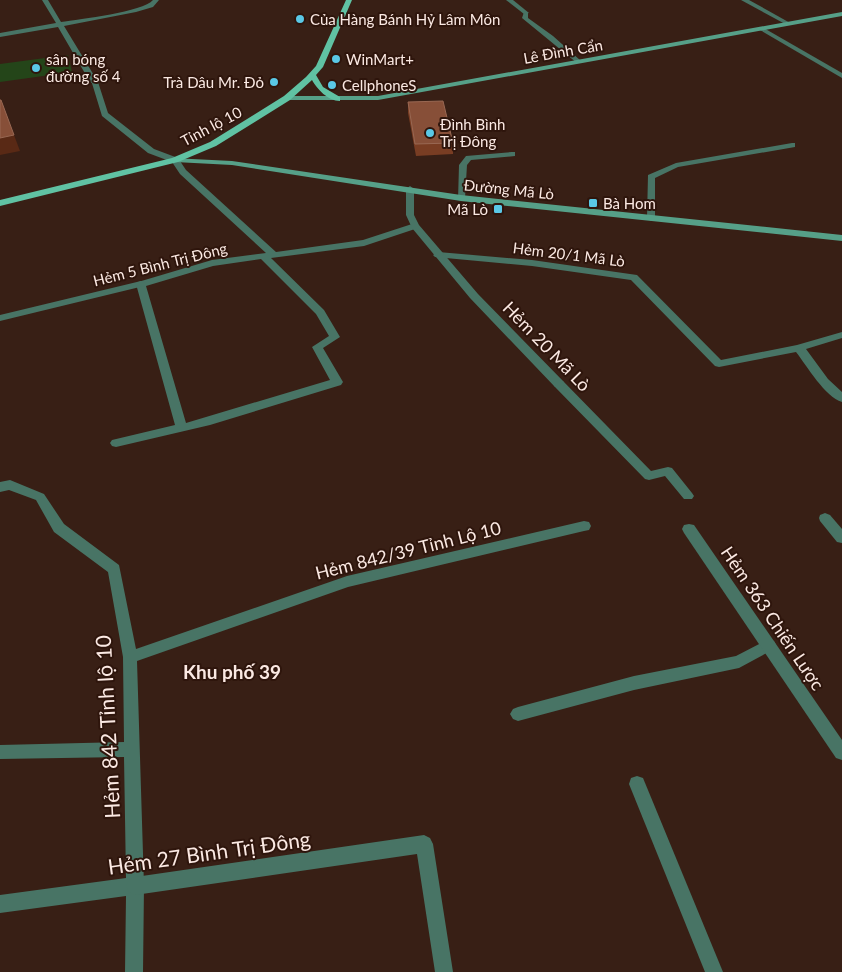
<svg xmlns="http://www.w3.org/2000/svg" width="842" height="972" font-family="Lato,sans-serif">
	<style>
		.green { fill: #244519 }
		.lines { fill: none; stroke-linecap: round; stroke-linejoin: round }
		.lane { fill: #487465; fill-rule: evenodd }
		.street { fill: #487465; fill-rule: evenodd }
		.secondary { fill: #56a088; fill-rule: evenodd }
		.primary { fill: #60c2a3; fill-rule: evenodd }
		.wall { fill: #793d23 }
		.shaded-wall { fill: #592915 }
		.building { fill: #874f38; stroke: #996853 }
		.poi-dot { fill: #5ac8e6; stroke: #2e150c; stroke-width: 2 }
		.labels { text-anchor: middle; dominant-baseline: central; stroke-width: 4; stroke-linejoin: round; paint-order: stroke }
		.far-poi-label { font-size: 15px; fill: #fbe9e3; stroke: #2e150c; text-anchor: start }
		.far-street-label { font-size: 15px; fill: #fbe9e3; stroke: #2e150c }
		.street-label { font-size: 18px; fill: #fbe9e3; stroke: #2e150c }
		.neighbourhood-label { font-size: 19px; font-weight: bold; fill: #fbe9e3; stroke: #2e150c }
		.near-street-label { font-size: 21px; fill: #fbe9e3; stroke: #2e150c }
	</style>
	<rect width="100%" height="100%" fill="#381f15"/>
	<polygon class="green" points="68,55 72,72 0,82 0,64"/>
	<g class="lines">
		<g class="lane">
			<polygon points="741,0 749,0 792,24 787,25"/>
			<polygon points="524,12 528,12 528,18 553,36 581,61 581,63 577,63 522,18"/>
			<polygon points="762,27 842,73 842,78 760,30 759,29"/>
			<path d="M 91,80 L 98,82 L 108,113 L 154,149 L 178,158 L 186,170 L 276,252 L 363,240 L 412,224 L 418,224 L 418,228 L 364,246 L 271,258 L 324,310 L 340,337 L 323,348 L 343,382 L 341,385 L 210,425 L 116,447 L 112,446 L 110,443 L 112,440 L 175,425 L 136,284 L 138,282 L 212,260 L 266,253 L 180,174 L 172,162 L 148,153 L 102,116 ZM 261,259 L 316,314 L 329,336 L 312,347 L 330,380 L 186,423 L 146,286 L 213,266 Z"/>
			<polygon points="792,143 795,143 795,147 678,167 655,178 655,218 651,221 647,218 648,175 676,163"/>
			<polygon points="512,152 515,152 515,156 471,160 467,165 465,198 458,200 459,165 466,156"/>
			<path d="M 438,252 L 532,260 L 637,275 L 721,360 L 797,345 L 842,332 L 842,338 L 806,349 L 828,379 L 842,392 L 842,402 C 825,397 807,366 796,352 L 719,367 L 715,366 L 631,280 L 532,266 L 435,257 L 433,255 Z"/>
			<polygon points="559,380 563,381 651,471 668,467 672,468 692,493 694,496 692,499 684,499 665,476 649,480 645,479 555,387 553,384 555,381"/>
			<polygon points="10,480 44,494 64,524 119,565 136,649 347,576 584,521 589,522 591,526 589,530 584,531 348,587 137,661 144,886 143,972 125,972 126,896 0,913 0,895 126,878 124,757 0,759 0,745 124,742 123,657 108,572 54,532 36,500 9,490 0,492 0,482"/>
			<polygon points="769,639 774,641 776,645 774,649 739,668 634,690 518,721 513,719 510,714 513,709 518,707 634,676 736,656"/>
			<polygon points="637,776 643,778 723,972 705,972 629,784 631,778"/>
		</g>
		<g class="street">
			<path d="M 42,0 L 48,0 L 61,22 C 80,19 143,12 153,0 L 159,0 L 153,7 L 136,12 L 64,26 L 98,82 L 94,84 L 90,82 L 58,27 L 0,37 L 0,33 L 56,23 Z"/>
			<polygon points="506,0 513,0 529,13 524,14"/>
			<polygon points="410,186 414,189 414,215 419,225 478,294 563,381 565,384 563,387 555,387 470,298 412,228 406,215 406,189"/>
			<polygon points="141,281 146,284 144,286 0,321 0,315"/>
			<polygon points="825,513 830,515 842,529 842,543 837,542 820,521 819,518 820,515"/>
			<polygon points="689,524 694,525 842,740 842,760 836,758 684,533 682,529 684,525"/>
			<polygon points="424,835 430,838 433,844 453,972 435,972 417,854 135,895 129,892 126,886 129,880 135,877"/>
		</g>
		<g class="secondary">
			<polygon points="842,12 842,16 378,100 287,100 283,98 287,96 378,96"/>
			<polygon points="172,158 232,161 461,195 842,235 842,241 461,201 232,165 175,162 172,162"/>
		</g>
		<path class="primary" d="M 346,0 L 352,0 L 323,67 L 316,75 L 323,87 L 340,97 L 340,101 C 328,101 317,89 312,80 L 290,100 L 216,146 L 178,162 L 0,206 L 0,200 L 172,158 L 210,142 L 284,96 L 306,77 L 316,66 Z"/>
	</g>
	<polygon class="wall" points="408,102 453,143 453,154 416,156 408,113"/>
	<polygon class="shaded-wall" points="14,135 20,151 0,155 0,138"/>
	<g class="building">
		<polygon points="0,100 1,100 14,135 0,138"/>
		<polygon points="443,101 453,143 415,144 408,102"/>
	</g>
	<g class="poi-dot">
		<circle cx="300" cy="19" r="5"/>
		<circle cx="336" cy="59" r="5"/>
		<circle cx="36" cy="68" r="5"/>
		<circle cx="274" cy="82" r="5"/>
		<circle cx="332" cy="85" r="5"/>
		<circle cx="430" cy="133" r="5"/>
		<rect x="588" y="198" width="10" height="10" rx="2.5"/>
		<rect x="493" y="204" width="10" height="10" rx="2.5"/>
	</g>
	<g class="labels">
		<g class="far-poi-label">
			<text x="310" y="19">Của Hàng Bánh Hỷ Lâm Môn</text>
			<text x="46" y="59">sân bóng<tspan x="46" dy="17">đường số 4</tspan></text>
			<text x="346" y="59">WinMart+</text>
			<text x="264" y="82" text-anchor="end">Trà Dâu Mr. Đỏ</text>
			<text x="342" y="85">CellphoneS</text>
			<text x="440" y="124">Đình Bình<tspan x="440" dy="17">Trị Đông</tspan></text>
			<text x="603" y="203">Bà Hom</text>
			<text x="488" y="209" text-anchor="end">Mã Lò</text>
		</g>
		<g class="far-street-label">
			<text transform="translate(563 51) rotate(-10)">Lê Đình Cẩn</text>
			<text transform="translate(211 126) rotate(-28)">Tỉnh lộ 10</text>
			<text transform="translate(509 189) rotate(6)">Đường Mã Lò</text>
			<text transform="translate(569 254) rotate(7)">Hẻm 20/1 Mã Lò</text>
			<text transform="translate(160 264) rotate(-14)">Hẻm 5 Bình Trị Đông</text>
		</g>
		<g class="street-label">
			<text transform="translate(547 346) rotate(46)">Hẻm 20 Mã Lò</text>
			<text transform="translate(408 550) rotate(-14)">Hẻm 842/39 Tỉnh Lộ 10</text>
			<text transform="translate(773 618) rotate(56)">Hẻm 363 Chiến Lược</text>
		</g>
		<g class="neighbourhood-label">
			<text x="232" y="671">Khu phố 39</text>
		</g>
		<g class="near-street-label">
			<text transform="translate(107 727) rotate(-93)">Hẻm 842 Tỉnh lộ 10</text>
			<text transform="translate(209 852) rotate(-8)">Hẻm 27 Bình Trị Đông</text>
		</g>
	</g>
</svg>
